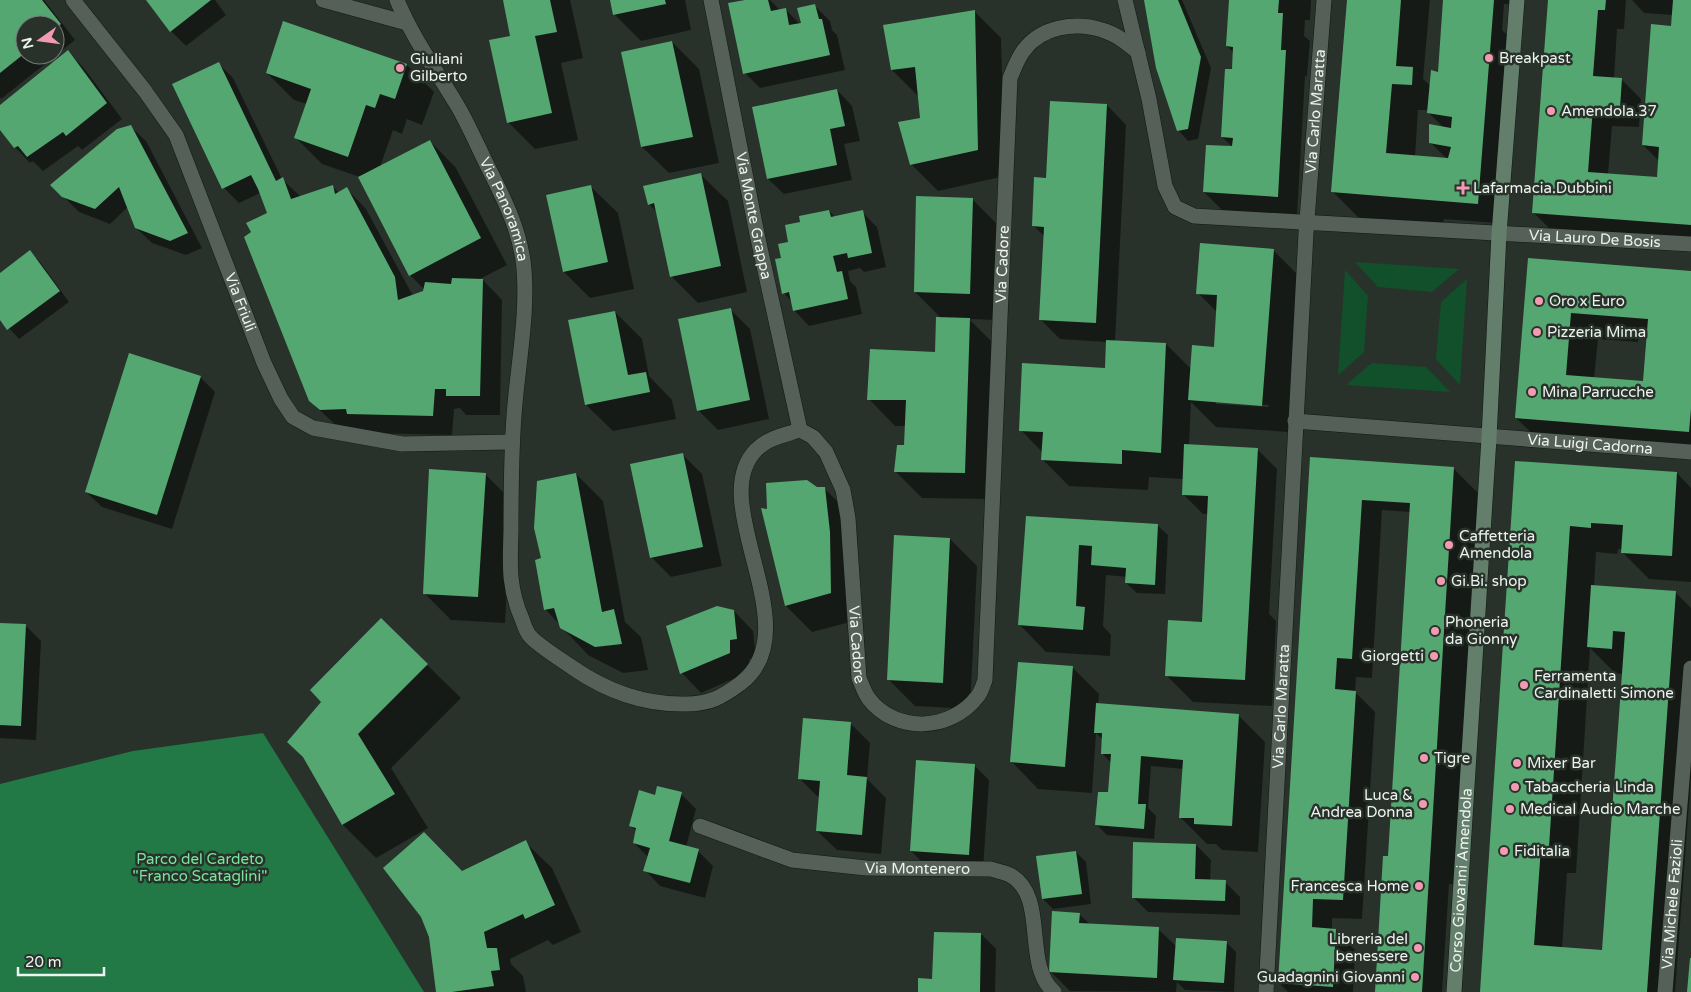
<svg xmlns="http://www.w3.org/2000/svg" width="1691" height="992" font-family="'Varela Round',sans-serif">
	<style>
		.green { fill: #11502b }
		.forest { fill: #237945 }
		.shadow { fill: #0007; fill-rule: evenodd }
		.building { fill: #55a771; fill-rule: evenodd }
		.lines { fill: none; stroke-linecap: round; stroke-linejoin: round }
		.street-casing { stroke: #101913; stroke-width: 16 }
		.secondary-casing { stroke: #101913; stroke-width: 16 }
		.street { stroke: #556058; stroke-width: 15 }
		.secondary { stroke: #637e6b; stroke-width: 15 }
		.poi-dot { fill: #f19ab1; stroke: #28322a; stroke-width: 2 }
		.labels { text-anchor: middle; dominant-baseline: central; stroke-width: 5; stroke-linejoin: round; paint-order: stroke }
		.poi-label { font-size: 15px; fill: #edf3ee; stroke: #28322a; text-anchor: start }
		.street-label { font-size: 15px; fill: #edf3ee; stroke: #28322a }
		.park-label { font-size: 15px; fill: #78e69d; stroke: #28322a }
	</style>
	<rect width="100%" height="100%" fill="#28322a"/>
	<g class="green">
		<polygon points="1355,262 1459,269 1432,292 1378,287"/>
		<polygon points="1345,270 1368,296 1364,352 1338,375"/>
		<polygon points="1467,279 1460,385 1436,359 1441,302"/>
		<polygon points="1372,363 1426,367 1450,392 1346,385"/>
	</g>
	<polygon class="forest" points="263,733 424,992 0,992 0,784 133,751"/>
	<g class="shadow">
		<path d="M 0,0 L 44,0 L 75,40 L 1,99 L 0,97 ZM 25,25 L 55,25 L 55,55 L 25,55 Z"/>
		<polygon points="147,0 215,0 226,15 186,46 171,31"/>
		<polygon points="504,0 570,0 583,58 561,63 578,140 535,149 508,122 512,36"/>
		<polygon points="611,0 685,0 691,30 641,41 614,14"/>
		<polygon points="751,0 770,0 780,10 785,9 800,24 802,24 815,6 830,21 832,30 837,35 845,70 760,88 745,73"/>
		<polygon points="1145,0 1182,0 1211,68 1198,139 1188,141 1178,130"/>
		<polygon points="1230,0 1311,0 1310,20 1305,20 1304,36 1310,41 1307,76 1305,76 1297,216 1223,211 1204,192 1234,148 1222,137 1233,71 1234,53 1227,46"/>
		<path d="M 1348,0 L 1430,0 L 1423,79 L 1431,86 L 1440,74 L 1445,0 L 1514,0 L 1514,5 L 1504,4 L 1502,30 L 1519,47 L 1497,223 L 1444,219 L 1443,226 L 1359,218 L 1332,191 ZM 1418,110 L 1429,110 L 1429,113 L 1444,128 L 1430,142 L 1447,159 L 1415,157 Z"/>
		<polygon points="1549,0 1626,0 1624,29 1617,29 1614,79 1622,80 1641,99 1639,127 1612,126 1608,174 1658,178 1659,161 1643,145 1672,27 1673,15 1644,13 1632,0 1691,0 1691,243 1553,232 1533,212"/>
		<polygon points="975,12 1001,38 1005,176 938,191 911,164 921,119 919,97 892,70"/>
		<polygon points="284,23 407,65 434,92 422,125 407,119 402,134 393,130 380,167 430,141 456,168 507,265 478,280 483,280 502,300 500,415 466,415 460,408 454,409 452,435 367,433 363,429 340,429 310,401 253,232 269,214 260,193 239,203 224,188 218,63 233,78 282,179 301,197 332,186 339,193 347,189 366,209 413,296 425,292 425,290 410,275 360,177 322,164 295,137 307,104 294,100 267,73"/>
		<polygon points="672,42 699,69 719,163 669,173 642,147"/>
		<polygon points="68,52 83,67 122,119 82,150 78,146 43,171 33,161 30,163 15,147 0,128 0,106"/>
		<polygon points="837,90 852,106 860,141 844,144 852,180 784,194 768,179"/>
		<path d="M 1107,105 L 1126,125 L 1115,341 L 1166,344 L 1191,369 L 1215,348 L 1218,313 L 1198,293 L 1273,250 L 1300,277 L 1289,432 L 1216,427 L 1191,402 L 1189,445 L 1257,449 L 1277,469 L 1269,614 L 1276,621 L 1272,706 L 1193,702 L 1166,675 L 1203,623 L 1208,514 L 1203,514 L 1183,494 L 1184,479 L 1149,477 L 1148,490 L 1069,486 L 1043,460 L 1043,453 L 1021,430 L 1106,369 L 1107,342 L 1060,339 L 1040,319 L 1045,237 L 1034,226 L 1048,179 ZM 1216,401 L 1269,405 L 1268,407 L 1216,404 Z"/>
		<polygon points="130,126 146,141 202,248 186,255 152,243 136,228 128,207 110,224 79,212 52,185"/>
		<polygon points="701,175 728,201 747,292 698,303 671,276 658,213 649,204"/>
		<polygon points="591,187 618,213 634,289 590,298 564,272"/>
		<polygon points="972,199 999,226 996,320 969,319 996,346 992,499 922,498 895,471 905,446 906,426 895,426 869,399 936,354 942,319 915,292"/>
		<polygon points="829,211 835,217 862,212 877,227 886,267 864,272 860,268 848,271 850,281 856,287 862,314 809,326 794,310 792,302 784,293 782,259 802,223"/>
		<polygon points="30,252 40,262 69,302 19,339 0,318 0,274"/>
		<path d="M 1529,259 L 1691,272 L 1691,456 L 1543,444 L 1516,418 ZM 1639,332 L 1648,332 L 1644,383 L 1594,379 L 1598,339 L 1638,342 Z"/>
		<polygon points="731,310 750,329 769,419 718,430 698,410"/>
		<polygon points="615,312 642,339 649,376 672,400 676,419 613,431 586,405"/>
		<polygon points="200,377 215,392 172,529 102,507 86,492"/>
		<polygon points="682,454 702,474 722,566 671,577 651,557"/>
		<polygon points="1312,459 1453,468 1480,495 1456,885 1449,884 1442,992 1376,992 1391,858 1411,512 1382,510 1372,678 1356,677 1355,692 1375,712 1362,919 1332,918 1332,930 1336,930 1355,950 1353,992 1288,992 1279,983"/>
		<path d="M 1516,463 L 1677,473 L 1691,488 L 1691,582 L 1649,579 L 1622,552 L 1623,549 L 1618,549 L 1617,554 L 1596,552 L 1594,586 L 1676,593 L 1691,608 L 1691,777 L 1675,992 L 1481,992 ZM 1590,648 L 1615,673 L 1623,674 L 1603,952 L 1562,949 L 1567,873 L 1576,873 Z"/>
		<polygon points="485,474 512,501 505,623 451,620 424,593"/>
		<polygon points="576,474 603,501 625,622 641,637 648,670 623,673 588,655 545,609 542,559"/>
		<polygon points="817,488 824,488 851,515 858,620 812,632 786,606 768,510"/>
		<polygon points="1027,517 1157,525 1168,535 1165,594 1137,593 1126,583 1127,577 1106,575 1103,626 1111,635 1110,656 1046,652 1020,625"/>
		<polygon points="950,539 977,566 970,709 915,706 888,679"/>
		<polygon points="734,611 753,631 756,658 749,659 749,672 701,693 682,673"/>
		<polygon points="381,620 461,698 391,768 428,828 376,858 343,825 306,759 323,702"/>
		<polygon points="0,624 26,626 41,641 36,740 0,738"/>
		<polygon points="1073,668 1099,694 1098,705 1239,716 1265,742 1258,852 1222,850 1216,844 1207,844 1180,817 1183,769 1151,766 1148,808 1156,816 1154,839 1107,835 1097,825 1109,794 1111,763 1102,753 1103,740 1096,733 1092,793 1038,789 1012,762"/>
		<polygon points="850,723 870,743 867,779 886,798 881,854 837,850 817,831 819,798 799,778"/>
		<polygon points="974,765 989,780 983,870 926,866 911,851"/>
		<polygon points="681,794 696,809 686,847 698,851 713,866 705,898 660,886 645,870 648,857 634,843 637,832 631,826 655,796"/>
		<polygon points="525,842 552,868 581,932 553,945 548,940 510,959 511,964 523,976 526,992 438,992 463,872"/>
		<polygon points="1196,845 1211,860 1210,881 1225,882 1240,897 1240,915 1148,912 1133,897"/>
		<polygon points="1076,852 1086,862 1091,904 1053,909 1043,899"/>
		<polygon points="1079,914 1091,925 1158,929 1176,946 1226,942 1236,952 1234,992 1185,990 1177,982 1176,992 1070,991 1051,972"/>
		<polygon points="981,934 996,949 995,992 919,992"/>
	</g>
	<g class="building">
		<polygon points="0,0 42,0 61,24 55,29 55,25 25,25 25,53 0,73"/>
		<polygon points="146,0 211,0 170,32"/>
		<polygon points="503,0 550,0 557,32 535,36 552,113 507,123 489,40 510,36"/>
		<polygon points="610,0 665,0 666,4 613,15"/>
		<polygon points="745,0 768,0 771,11 786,8 789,25 801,23 797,8 815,4 819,19 822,19 830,55 743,74 728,3"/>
		<polygon points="1144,0 1178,0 1201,57 1188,129 1177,131 1156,68"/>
		<polygon points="1229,0 1279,0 1278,13 1283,13 1281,50 1286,50 1278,197 1203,192 1206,145 1232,146 1233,138 1221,137 1225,69 1232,69 1233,47 1226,46"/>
		<polygon points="1347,0 1401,0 1396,66 1413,67 1412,85 1392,84 1386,153 1448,158 1451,147 1429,143 1429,124 1451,128 1452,117 1427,113 1431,70 1438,72 1443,0 1494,0 1478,204 1331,192"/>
		<polygon points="1548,0 1606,0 1605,10 1598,10 1593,76 1622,78 1620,108 1593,107 1588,172 1657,177 1659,147 1642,145 1651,24 1671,26 1673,0 1691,0 1691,225 1532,213"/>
		<polygon points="975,10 978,150 910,165 898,122 920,118 915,67 891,70 883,25"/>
		<polygon points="283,21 407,64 395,99 380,94 375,108 366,105 348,157 294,138 311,89 266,73"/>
		<polygon points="672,41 693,137 641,147 621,52"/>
		<polygon points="68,50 107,103 66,136 63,132 27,157 18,146 14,148 0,130 0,105"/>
		<polygon points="219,62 276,181 283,177 291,199 333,185 335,194 347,187 395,277 398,300 423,291 425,282 451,284 452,278 483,279 480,396 446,396 446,389 435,389 433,416 347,414 346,409 320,410 309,401 244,237 251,232 246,223 267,213 258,189 251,175 222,189 172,84"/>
		<polygon points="837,89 845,126 830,129 837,165 767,179 752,107"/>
		<polygon points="1050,101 1107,104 1096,323 1039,320 1044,227 1032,226 1034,177 1046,178"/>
		<polygon points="131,125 188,233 170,241 135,228 119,187 95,209 62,197 50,185 117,129"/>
		<polygon points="430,140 481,238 409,276 358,177"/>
		<polygon points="701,173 721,266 670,277 654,203 648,205 643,186"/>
		<polygon points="591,185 608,262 563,272 546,195"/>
		<polygon points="916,196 973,198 970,294 914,292"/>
		<polygon points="829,210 831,217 863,210 872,253 848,258 847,253 833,256 837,272 842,271 848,299 793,311 789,292 782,294 775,259 781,258 778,244 788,242 785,225 800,222 799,216"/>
		<polygon points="1200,243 1274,249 1262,406 1188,400 1192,345 1214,347 1217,295 1196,294"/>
		<polygon points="30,250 60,291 7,330 0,320 0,273"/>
		<path d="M 1528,258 L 1691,271 L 1691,409 L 1689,432 L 1515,418 ZM 1571,313 L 1648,319 L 1643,381 L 1566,375 Z"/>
		<polygon points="731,308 750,400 697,411 678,319"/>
		<polygon points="615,311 628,375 646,372 650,392 585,405 568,320"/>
		<polygon points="936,317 970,318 965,473 894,472 897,445 904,445 906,400 867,400 870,349 935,352"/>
		<polygon points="1106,340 1166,343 1161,453 1122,450 1122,464 1041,460 1043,432 1019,431 1022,363 1105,368"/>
		<polygon points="129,353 201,376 157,515 85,492"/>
		<polygon points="1184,444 1258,448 1245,680 1165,676 1168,620 1202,622 1208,496 1182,495"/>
		<polygon points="683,453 703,547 650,558 630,464"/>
		<polygon points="1310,457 1454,467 1422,992 1375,992 1383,856 1388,856 1410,503 1362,500 1352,659 1337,658 1335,689 1356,691 1343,900 1313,899 1312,927 1336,929 1333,987 1278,983"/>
		<polygon points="1515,461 1677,472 1672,556 1621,553 1623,525 1591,523 1591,528 1570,526 1549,847 1541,847 1534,945 1602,950 1625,632 1613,631 1612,649 1587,647 1591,585 1676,591 1647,992 1480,992"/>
		<polygon points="429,469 486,473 478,597 423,594"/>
		<polygon points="576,473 602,612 614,609 622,644 595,647 560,628 554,608 544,610 535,560 541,558 534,528 537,481"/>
		<polygon points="807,480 817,487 825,487 830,532 831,593 785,606 761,508 767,509 766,483"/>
		<polygon points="1026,516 1158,524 1155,585 1125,583 1126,568 1091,565 1092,546 1079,545 1076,606 1085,607 1083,630 1018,625"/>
		<polygon points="894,535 950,538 943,683 887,680"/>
		<polygon points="717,606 734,610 737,639 730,640 730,653 680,674 666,626"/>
		<polygon points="381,618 428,664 358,734 395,794 342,825 303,757 287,742 321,702 310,690"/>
		<polygon points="0,623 26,624 21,726 0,725"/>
		<polygon points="1018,662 1073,666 1065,767 1010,762"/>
		<polygon points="1096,703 1239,714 1232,826 1194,824 1194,818 1179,818 1183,760 1141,756 1138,804 1146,804 1144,829 1095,825 1098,792 1108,792 1111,754 1101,754 1102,733 1094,733"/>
		<polygon points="803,718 851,722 847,775 867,777 862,835 816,831 820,781 798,779"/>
		<polygon points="916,760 975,764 969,855 910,851"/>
		<polygon points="657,786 682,792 669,841 699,849 690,883 643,871 650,848 633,843 636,828 629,826 639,790 655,795"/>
		<polygon points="424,832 462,871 526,840 555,905 525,919 523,914 484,932 487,948 497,948 500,970 491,971 494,986 452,992 436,992 429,937 421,917 383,868"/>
		<polygon points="1133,842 1196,844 1195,879 1226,880 1225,901 1132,898"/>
		<polygon points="1076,851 1082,894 1042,899 1036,856"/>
		<polygon points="1052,911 1080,913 1079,923 1159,927 1157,978 1049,972"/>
		<polygon points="934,932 981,933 980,992 918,992 918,978 932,979"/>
		<polygon points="1176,938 1227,941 1224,983 1173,980"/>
		<polygon points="1690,958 1691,958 1691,992 1687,992"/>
	</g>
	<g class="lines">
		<g class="street-casing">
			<g id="street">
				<path id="s1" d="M 73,0 L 145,91 L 176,135 L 264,363 L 281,399 L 293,417 L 313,428 L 402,444 L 512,442"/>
				<polyline points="323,0 407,23"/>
				<path id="s2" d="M 397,0 C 412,37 436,70 457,105 C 470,127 480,152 492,175 C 506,203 518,228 523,260 C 529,306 519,358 515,404 C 511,446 511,488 511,531 C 510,564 508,587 522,619 C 524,624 526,632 530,636 C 536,644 563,661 573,668 C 608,692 644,705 686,704 C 710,704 722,697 741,683 C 811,629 704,503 756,450 C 767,438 785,435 800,430 L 813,437 L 826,452 L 843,490 L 848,518 L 859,678 C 862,685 865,694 869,699 C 896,734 951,731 977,697 C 981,693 983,685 985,680 L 1010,78 C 1014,69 1018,57 1024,50 C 1041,27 1075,21 1102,30 C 1116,34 1127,43 1138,52"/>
				<path id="s3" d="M 711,0 L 757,234 L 800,430"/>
				<path id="s4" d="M 1125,0 L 1149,99 L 1165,186 L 1175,207 L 1194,216 L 1691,244"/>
				<path id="s5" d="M 1295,421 L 1691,452"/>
				<path id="s6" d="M 700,826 L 792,860 L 866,868 L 991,869 C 997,871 1004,872 1010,875 C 1049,897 1022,964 1054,992"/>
				<path id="s7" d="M 1266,992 L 1306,233 L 1324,0"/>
				<path id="s8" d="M 1665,992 L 1691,668"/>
			</g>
		</g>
		<g class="secondary-casing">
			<g id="secondary">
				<path id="s9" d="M 1454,992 L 1489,438 L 1499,234 L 1517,0"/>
			</g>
		</g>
		<use href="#street" class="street"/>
		<use href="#secondary" class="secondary"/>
	</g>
	<g class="poi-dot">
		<circle cx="1489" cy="58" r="5"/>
		<circle cx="400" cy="68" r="5"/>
		<circle cx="1551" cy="111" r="5"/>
		<path d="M1460.5 180.5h5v5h5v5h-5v5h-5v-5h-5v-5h5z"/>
		<circle cx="1539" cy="301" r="5"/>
		<circle cx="1537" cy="332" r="5"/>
		<circle cx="1532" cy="392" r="5"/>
		<circle cx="1449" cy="545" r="5"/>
		<circle cx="1441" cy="581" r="5"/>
		<circle cx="1435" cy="631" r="5"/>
		<circle cx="1434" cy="656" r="5"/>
		<circle cx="1524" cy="685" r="5"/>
		<circle cx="1424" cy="758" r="5"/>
		<circle cx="1517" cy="763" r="5"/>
		<circle cx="1515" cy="787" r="5"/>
		<circle cx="1423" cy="804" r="5"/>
		<circle cx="1510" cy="809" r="5"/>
		<circle cx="1504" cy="851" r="5"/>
		<circle cx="1419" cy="886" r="5"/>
		<circle cx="1418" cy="948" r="5"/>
		<circle cx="1415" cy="977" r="5"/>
	</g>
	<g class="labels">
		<g class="poi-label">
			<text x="1499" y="58">Breakpast</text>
			<text x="410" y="59">Giuliani<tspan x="410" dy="17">Gilberto</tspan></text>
			<text x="1561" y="111">Amendola.37</text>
			<text x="1473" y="188">Lafarmacia.Dubbini</text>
			<text x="1549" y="301">Oro x Euro</text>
			<text x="1547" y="332">Pizzeria Mima</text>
			<text x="1542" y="392">Mina Parrucche</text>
			<text x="1459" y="536">Caffetteria<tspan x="1459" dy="17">Amendola</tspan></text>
			<text x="1451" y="581">Gi.Bi. shop</text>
			<text x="1445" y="622">Phoneria<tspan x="1445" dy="17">da Gionny</tspan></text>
			<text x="1424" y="656" text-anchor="end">Giorgetti</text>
			<text x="1534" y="676">Ferramenta<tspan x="1534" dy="17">Cardinaletti Simone</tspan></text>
			<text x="1434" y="758">Tigre</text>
			<text x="1527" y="763">Mixer Bar</text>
			<text x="1525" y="787">Tabaccheria Linda</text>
			<text x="1413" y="795" text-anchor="end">Luca &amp;<tspan x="1413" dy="17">Andrea Donna</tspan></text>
			<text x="1520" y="809">Medical Audio Marche</text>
			<text x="1514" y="851">Fiditalia</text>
			<text x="1409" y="886" text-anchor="end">Francesca Home</text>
			<text x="1408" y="939" text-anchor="end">Libreria del<tspan x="1408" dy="17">benessere</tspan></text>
			<text x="1405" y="977" text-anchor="end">Guadagnini Giovanni</text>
		</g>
		<g class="street-label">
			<text stroke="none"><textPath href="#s7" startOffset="882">Via Carlo Maratta</textPath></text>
			<text stroke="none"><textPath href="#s2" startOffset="236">Via Panoramica</textPath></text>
			<text stroke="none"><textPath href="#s3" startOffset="220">Via Monte Grappa</textPath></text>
			<text stroke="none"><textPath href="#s4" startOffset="636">Via Lauro De Bosis</textPath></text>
			<text stroke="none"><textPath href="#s2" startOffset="2048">Via Cadore</textPath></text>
			<text stroke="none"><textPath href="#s1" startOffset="349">Via Friuli</textPath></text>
			<text stroke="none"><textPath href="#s5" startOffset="296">Via Luigi Cadorna</textPath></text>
			<text stroke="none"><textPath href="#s2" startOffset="1432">Via Cadore</textPath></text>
			<text stroke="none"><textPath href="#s7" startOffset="286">Via Carlo Maratta</textPath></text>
			<text stroke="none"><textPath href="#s6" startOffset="224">Via Montenero</textPath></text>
			<text stroke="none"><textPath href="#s9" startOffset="112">Corso Giovanni Amendola</textPath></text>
			<text stroke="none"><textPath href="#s8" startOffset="88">Via Michele Fazioli</textPath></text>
		</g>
		<g class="park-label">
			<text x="200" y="859">Parco del Cardeto<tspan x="200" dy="17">"Franco Scataglini"</tspan></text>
		</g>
	</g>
	<g transform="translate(40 40) rotate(256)"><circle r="24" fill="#28322a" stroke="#777f78"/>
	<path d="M0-4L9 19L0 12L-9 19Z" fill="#f19ab1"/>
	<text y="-8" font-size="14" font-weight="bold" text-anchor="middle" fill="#edf3ee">N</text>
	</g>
	<path d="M18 967v8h86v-8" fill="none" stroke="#edf3ee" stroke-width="2.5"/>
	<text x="25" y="967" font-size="15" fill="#edf3ee" stroke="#28322a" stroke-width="4" paint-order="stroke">20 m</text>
</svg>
